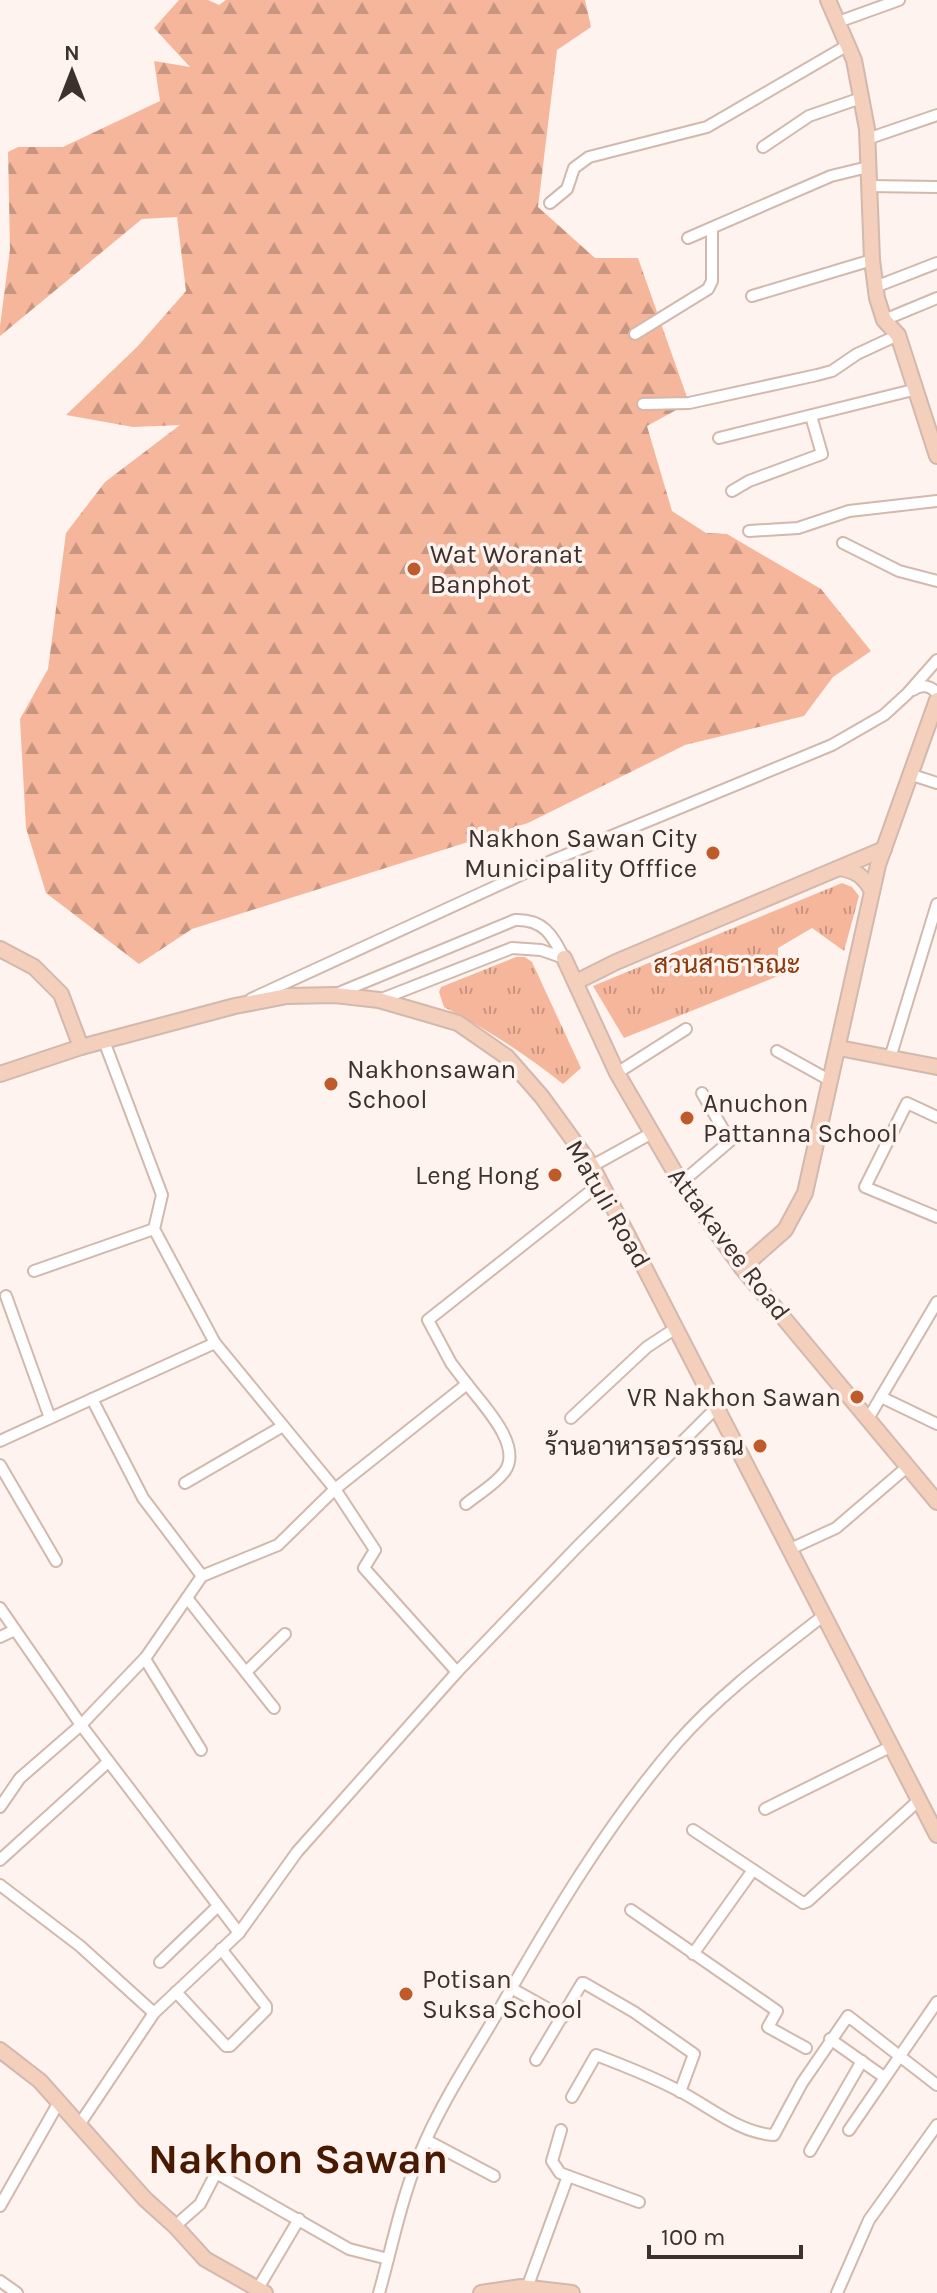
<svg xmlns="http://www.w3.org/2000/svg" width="937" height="2293" font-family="Karla,Sarabun,sans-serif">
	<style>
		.grass { fill: url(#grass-tufts) }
		.forest { fill: url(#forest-firs) }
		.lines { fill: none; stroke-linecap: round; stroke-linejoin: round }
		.street-casing { stroke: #d2b8ad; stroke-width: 14 }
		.secondary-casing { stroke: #d2b8ad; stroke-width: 18 }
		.street { stroke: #fff; stroke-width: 10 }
		.secondary { stroke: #f4cfbb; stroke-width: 14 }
		.poi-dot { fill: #bf5a2a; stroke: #fef3ee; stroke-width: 3 }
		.labels { text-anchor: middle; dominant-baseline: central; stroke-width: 7; stroke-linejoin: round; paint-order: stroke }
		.poi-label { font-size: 26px; fill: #3c312d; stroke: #fef3ee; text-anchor: start }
		.park-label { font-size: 26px; fill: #8a380b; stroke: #fef3ee }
		.street-label { font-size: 26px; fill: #3c312d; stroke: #fef3ee }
		.town-label { font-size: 42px; font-weight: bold; fill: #491902; stroke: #fef3ee }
	</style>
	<defs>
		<pattern id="grass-tufts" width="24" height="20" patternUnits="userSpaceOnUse" patternTransform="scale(2)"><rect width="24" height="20" fill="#f6b69c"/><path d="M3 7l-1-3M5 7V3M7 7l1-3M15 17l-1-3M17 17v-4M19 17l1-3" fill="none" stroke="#c89580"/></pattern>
		<pattern id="forest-firs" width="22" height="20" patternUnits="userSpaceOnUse" patternTransform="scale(2)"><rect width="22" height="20" fill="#f6b69c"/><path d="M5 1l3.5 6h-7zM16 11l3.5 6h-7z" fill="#c89580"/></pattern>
	</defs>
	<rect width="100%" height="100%" fill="#fef3ee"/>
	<g class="grass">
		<polygon points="842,883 852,887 859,896 844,951 812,928 778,948 778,976 624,1038 593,986"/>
		<path d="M 516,957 L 525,957 L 532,962 L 581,1068 L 563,1084 C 526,1054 486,1029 444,1007 L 439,992 L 441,987 Z"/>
	</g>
	<polygon class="forest" points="179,0 208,0 219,5 226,0 585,0 591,27 557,50 538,207 595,258 638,258 689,403 647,426 672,511 706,533 727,534 821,589 871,651 833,677 804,716 685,745 528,823 192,929 139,964 46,893 26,828 20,719 48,669 66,533 105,482 180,425 133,427 66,415 137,347 186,291 177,217 142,219 0,336 0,326 10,249 8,152 18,147 63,147 160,101 154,61 190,67 154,28"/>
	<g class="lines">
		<g class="street-casing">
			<g id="street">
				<polyline points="838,22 899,0"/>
				<polyline points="867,139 937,115"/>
				<polyline points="763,147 809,116 861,98"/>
				<polyline points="868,186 937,187"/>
				<polyline points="550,203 567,189 574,168 589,157 707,127 848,45"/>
				<polyline points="688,238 831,176 868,167"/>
				<polyline points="875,287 937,263"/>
				<polyline points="752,296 872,260"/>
				<polyline points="884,320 937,298"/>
				<polyline points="635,334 708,289 712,281 712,228"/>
				<polyline points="643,404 689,403 817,375 832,371 857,354 898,335"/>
				<polyline points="719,438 917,389"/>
				<polyline points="732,491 749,481 822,454 811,416"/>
				<polyline points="749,531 798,528 849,511 937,501"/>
				<polyline points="843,543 899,571 937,581"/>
				<path d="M 913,690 C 921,684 931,685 937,694 L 937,700"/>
				<polyline points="909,774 937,783"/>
				<path d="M 336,994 L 515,920 C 544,919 552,935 564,958"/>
				<polyline points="251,999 551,861 832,745 884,715 907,694 937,660"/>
				<polyline points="379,1000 512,948 541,950 564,958"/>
				<polyline points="104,1041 162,1195 154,1229 215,1343 335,1489 375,1550 364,1568 457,1672"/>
				<polyline points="777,1051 831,1081"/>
				<polyline points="890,1058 937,904"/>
				<polyline points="617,1073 686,1029"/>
				<polyline points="937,1117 907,1103 865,1187 937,1217"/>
				<polyline points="592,1166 650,1134"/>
				<polyline points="681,1183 730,1141 702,1093"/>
				<polyline points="34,1271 154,1229"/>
				<polyline points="6,1296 50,1418"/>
				<polyline points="881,1397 937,1424"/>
				<polyline points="92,1399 143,1498 202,1576"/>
				<polyline points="869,1417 937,1302"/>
				<polyline points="571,1418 647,1347 676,1328"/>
				<polyline points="0,1441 215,1343"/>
				<polyline points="0,1465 56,1561"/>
				<polyline points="185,1483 283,1426"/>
				<path d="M 466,1504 C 478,1494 496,1484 505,1471 C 523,1445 482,1404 467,1384"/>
				<polyline points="788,1550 836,1528 907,1467"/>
				<polyline points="187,1598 274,1708"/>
				<polyline points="0,1608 81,1725 239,1933"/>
				<polyline points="0,1637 15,1630"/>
				<polyline points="145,1659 201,1750"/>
				<polyline points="246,1672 285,1634"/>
				<polyline points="0,1807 20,1778 81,1725 146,1657 202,1576 278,1545 335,1489 467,1384 451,1363 428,1320 601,1183"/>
				<polyline points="765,1809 890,1747"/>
				<polyline points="693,1830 803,1903 808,1901 918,1801"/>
				<polyline points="0,1860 108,1762"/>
				<polyline points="0,1885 80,1946 154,2013"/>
				<polyline points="631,1910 777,2011 768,2027 806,2048"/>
				<polyline points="693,1954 753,1870"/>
				<polyline points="160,1962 218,1906"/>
				<polyline points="511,1988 563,2017"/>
				<polyline points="176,1992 226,2046 230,2046 266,2010 266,2006 221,1949"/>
				<polyline points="830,2039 884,2077"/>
				<polyline points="536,2060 582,1983 584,1983 634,2012 694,2054 680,2092"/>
				<path d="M 572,2097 L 596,2055 C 625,2066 656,2078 683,2093 C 711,2108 740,2133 774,2135 L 802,2083 L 848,2016 L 937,2085"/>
				<polyline points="79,2125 154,2013 239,1933 297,1852 457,1672 577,1547 717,1407"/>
				<polyline points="849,2130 937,2002"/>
				<polyline points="426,2140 494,2176"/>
				<polyline points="810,2151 862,2061"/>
				<polyline points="568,2176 639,2202"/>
				<polyline points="0,2206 59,2102"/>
				<polyline points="175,2226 200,2204 216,2173 349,2249 388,2259"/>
				<polyline points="0,2281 17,2293"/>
				<polyline points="527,2288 568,2176 560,2173 552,2161 561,2130"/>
				<polyline points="257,2290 299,2219"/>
				<path d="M 379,2293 C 393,2243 403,2190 425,2142 C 445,2097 474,2053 499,2010 C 552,1917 607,1824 677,1743 C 719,1695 773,1655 823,1616"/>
				<polyline points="837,2293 869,2220 937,2125"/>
			</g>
		</g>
		<g class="secondary-casing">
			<g id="secondary">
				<polyline points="828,0 854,60 867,129 872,260 877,298 884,320 898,335 937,456"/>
				<path d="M 840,868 C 856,871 864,876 872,891"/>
				<polyline points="0,949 34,967 61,994 81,1047"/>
				<polyline points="564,958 617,1073 681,1183 742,1268 937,1502"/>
				<polyline points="576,982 616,962 884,849"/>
				<polyline points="839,1048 937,1067"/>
				<polyline points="0,1074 81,1047 235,1006 287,996 335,995 379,1000 458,1023 507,1057 542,1097 592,1166 937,1835"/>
				<polyline points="742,1268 785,1230 805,1193 878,865 937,700"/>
				<polyline points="0,2050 40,2081 145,2199 175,2226 205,2259 265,2293"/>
				<polyline points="481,2293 521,2287 572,2293"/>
			</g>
		</g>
		<use href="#street" class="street"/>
		<use href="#secondary" class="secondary"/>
	</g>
	<g class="poi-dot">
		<circle cx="414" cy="569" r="8"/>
		<circle cx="713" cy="853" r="8"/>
		<circle cx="331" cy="1084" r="8"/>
		<circle cx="687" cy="1118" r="8"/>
		<circle cx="555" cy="1175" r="8"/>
		<circle cx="857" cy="1397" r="8"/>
		<circle cx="760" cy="1446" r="8"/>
		<circle cx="406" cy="1994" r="8"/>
	</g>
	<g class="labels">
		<g class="poi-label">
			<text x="430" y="554">Wat Woranat<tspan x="430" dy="30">Banphot</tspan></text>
			<text x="697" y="838" text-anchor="end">Nakhon Sawan City<tspan x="697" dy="30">Municipality Offfice</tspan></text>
			<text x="347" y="1069">Nakhonsawan<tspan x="347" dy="30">School</tspan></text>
			<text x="703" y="1103">Anuchon<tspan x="703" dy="30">Pattanna School</tspan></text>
			<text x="539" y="1175" text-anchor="end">Leng Hong</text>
			<text x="841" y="1397" text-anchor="end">VR Nakhon Sawan</text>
			<text x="744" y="1446" text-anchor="end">ร้านอาหารอรวรรณ</text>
			<text x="422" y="1979">Potisan<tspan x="422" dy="30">Suksa School</tspan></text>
		</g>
		<g class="park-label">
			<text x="727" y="964">สวนสาธารณะ</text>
		</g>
		<g class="street-label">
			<text transform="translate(608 1204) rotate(60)">Matuli Road</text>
			<text transform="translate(729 1244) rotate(53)">Attakavee Road</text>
		</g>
		<g class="town-label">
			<text x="298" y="2159">Nakhon Sawan</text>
		</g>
	</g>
	<g transform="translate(72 72)" stroke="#fef3ee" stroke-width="6" paint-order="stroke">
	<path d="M0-6L14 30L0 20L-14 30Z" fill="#3c312d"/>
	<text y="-12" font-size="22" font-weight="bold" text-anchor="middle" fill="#3c312d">N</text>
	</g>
	<path d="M649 2245v12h152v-12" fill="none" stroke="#3c312d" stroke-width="4"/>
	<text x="661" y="2245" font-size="24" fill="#3c312d" stroke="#fef3ee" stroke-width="6" paint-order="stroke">100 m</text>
</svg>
